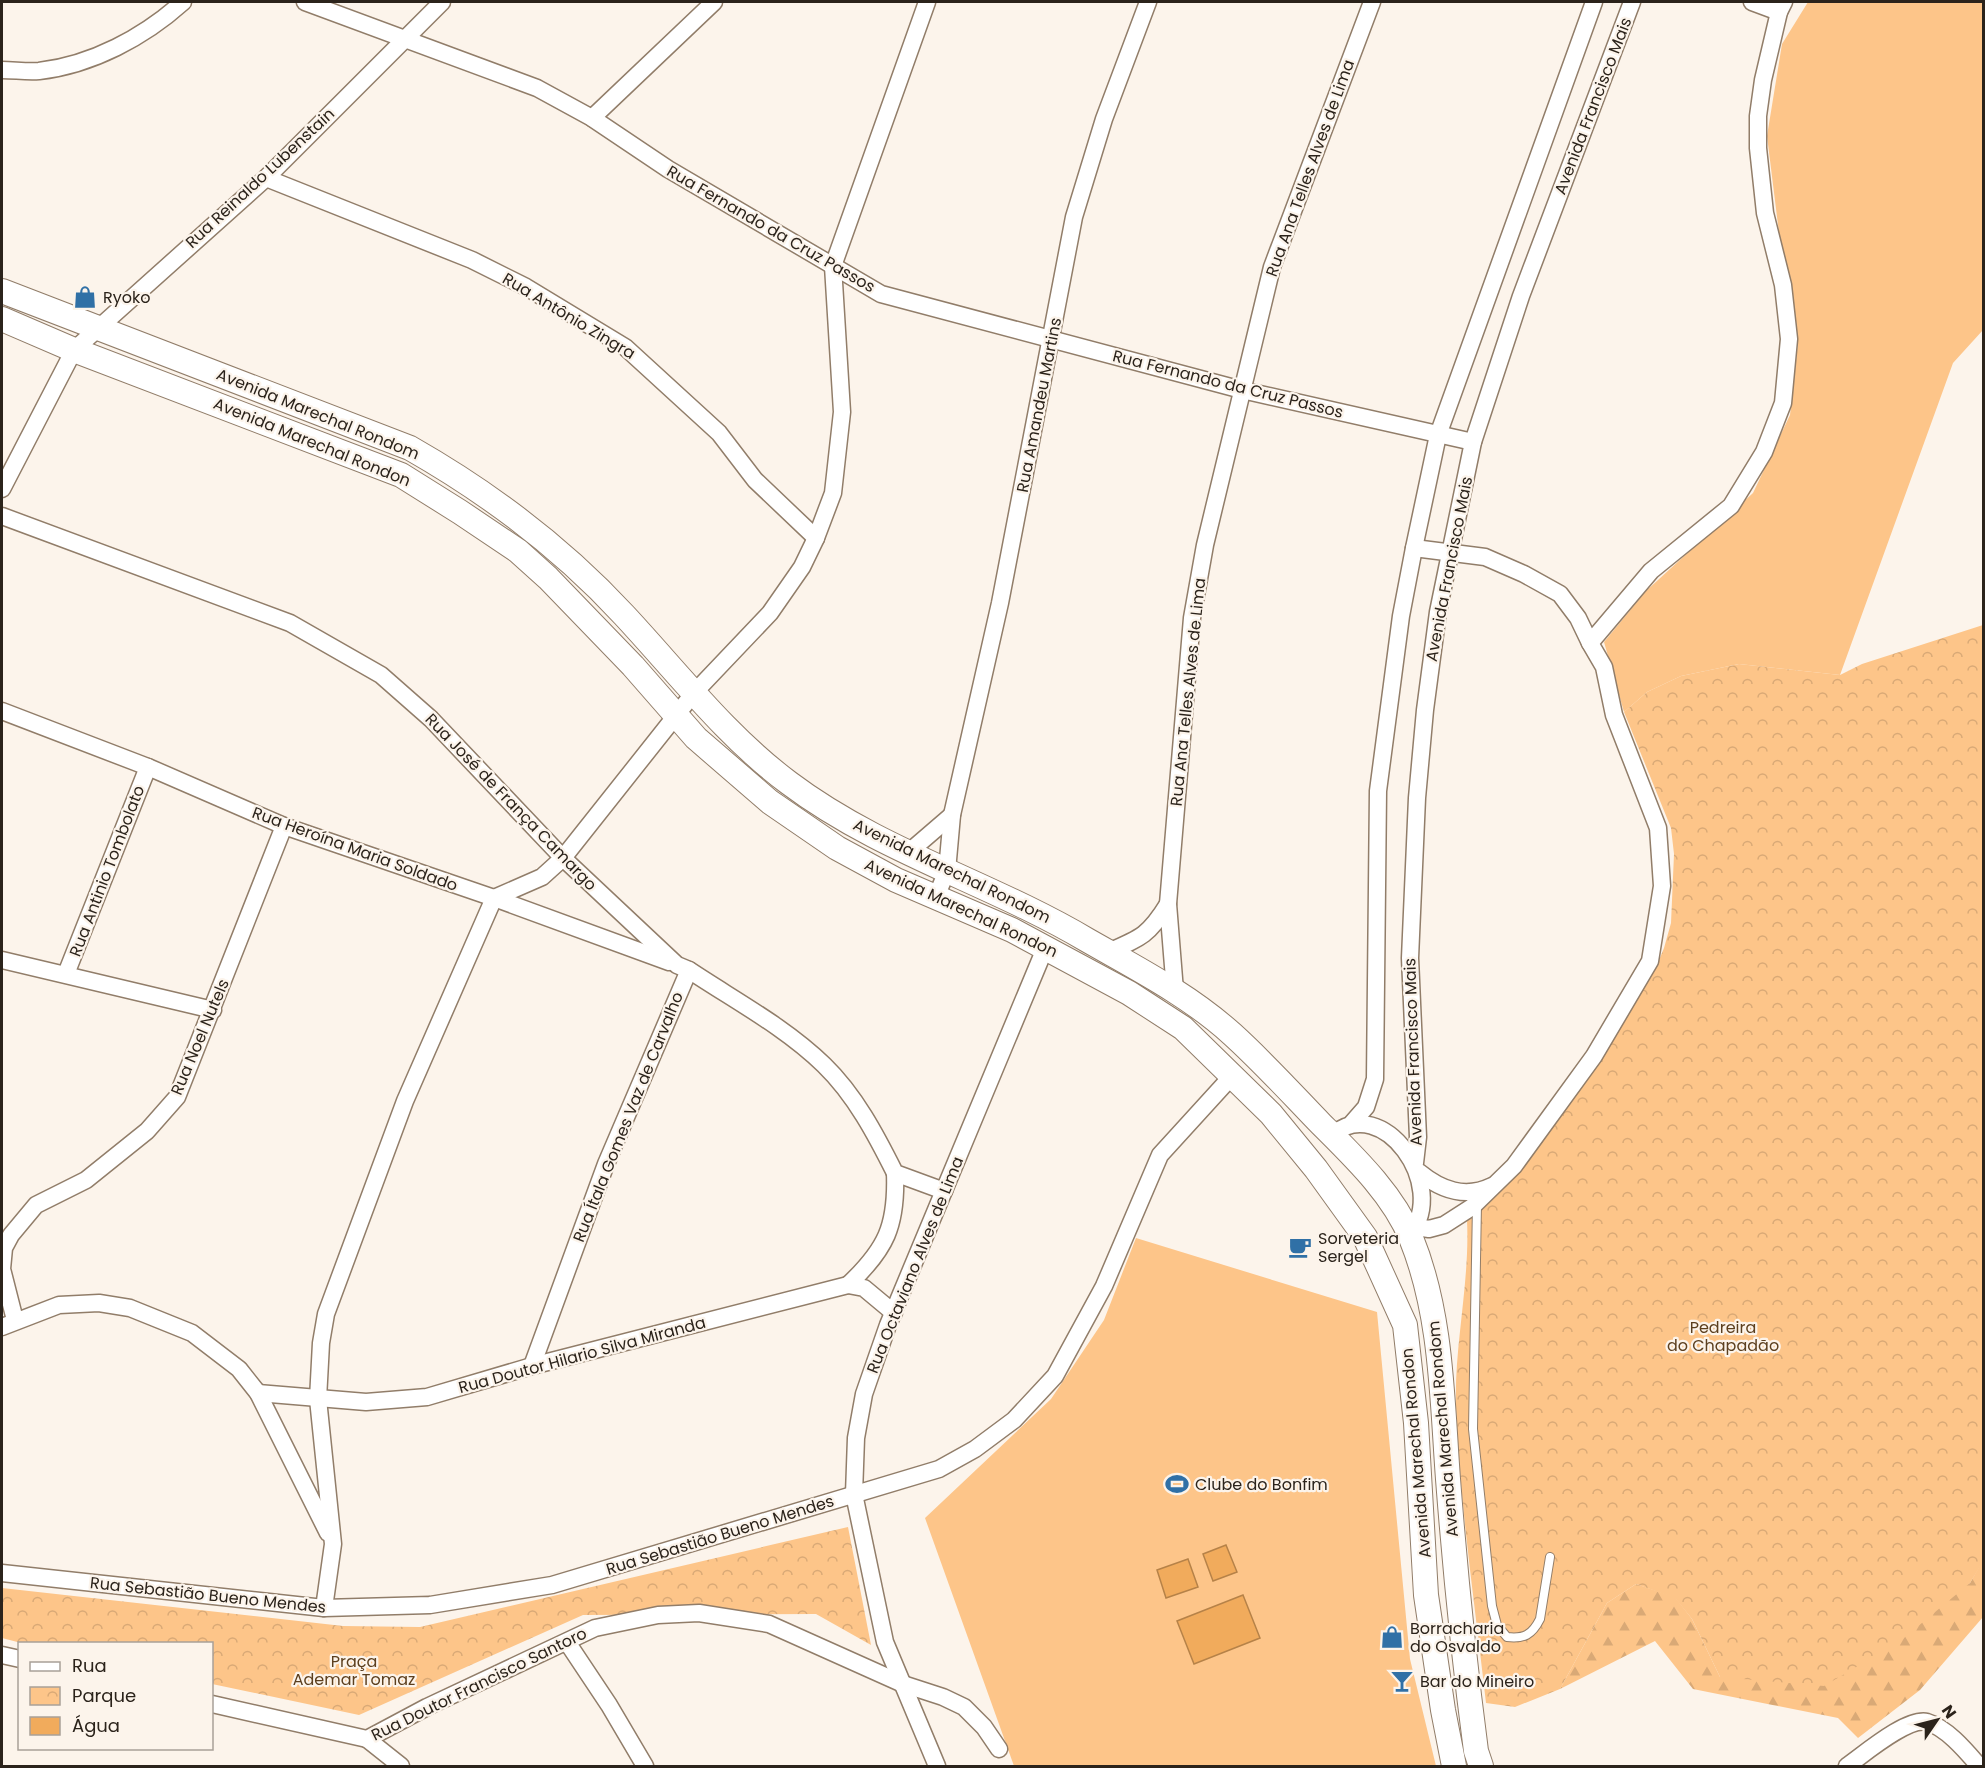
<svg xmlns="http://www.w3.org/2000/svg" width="1985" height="1768" font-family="Poppins,sans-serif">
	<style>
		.grass { fill: #fdc589 }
		.forest { fill: url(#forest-firs) }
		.park { fill: url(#park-crowns) }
		.water { fill: #f1ab5c; stroke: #b68248; stroke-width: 1.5 }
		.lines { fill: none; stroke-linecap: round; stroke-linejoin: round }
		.lane-casing { stroke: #917d69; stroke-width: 10 }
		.street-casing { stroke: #917d69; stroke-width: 19 }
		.secondary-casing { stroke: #917d69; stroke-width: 26 }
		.lane { stroke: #fff; stroke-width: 8 }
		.street { stroke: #fff; stroke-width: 16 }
		.secondary { stroke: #fff; stroke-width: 24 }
		.labels { text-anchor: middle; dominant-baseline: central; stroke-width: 4.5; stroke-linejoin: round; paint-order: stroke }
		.street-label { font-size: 16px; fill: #2b231b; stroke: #fcf4eb }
		.poi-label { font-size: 16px; fill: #2b231b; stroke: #fcf4eb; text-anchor: start }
		.park-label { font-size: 16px; fill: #5c3f1e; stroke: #fcf4eb }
	</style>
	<defs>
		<pattern id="forest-firs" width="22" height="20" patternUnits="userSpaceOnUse" patternTransform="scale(1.5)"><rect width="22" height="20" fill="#fdc589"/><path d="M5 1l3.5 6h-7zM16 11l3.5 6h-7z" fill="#d9a976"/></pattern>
		<pattern id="park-crowns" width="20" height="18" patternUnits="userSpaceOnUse" patternTransform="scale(1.5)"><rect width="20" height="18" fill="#fdc589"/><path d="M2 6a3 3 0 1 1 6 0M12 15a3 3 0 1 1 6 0" fill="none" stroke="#d9a976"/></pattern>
	</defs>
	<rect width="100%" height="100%" fill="#fcf4eb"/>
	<g class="grass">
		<polygon points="1808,2 1983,2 1983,330 1953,363 1840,675 1739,664 1681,676 1647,692 1624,712 1604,642 1646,591 1753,493 1790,415 1798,343 1779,233 1767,136 1782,44"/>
		<polygon points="1136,1238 1377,1312 1410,1659 1436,1766 1014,1766 925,1518 1051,1399 1104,1320"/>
	</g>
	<polygon class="forest" points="1983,1560 1983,1617 1920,1690 1858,1738 1838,1718 1693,1689 1655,1641 1560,1689 1607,1603 1636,1584 1675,1597 1692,1619 1720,1677 1970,1583"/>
	<g class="park">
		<path d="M 1983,625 L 1984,1560 L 1970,1583 L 1899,1642 L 1824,1686 L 1720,1677 L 1692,1619 L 1675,1598 L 1636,1584 L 1607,1603 L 1560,1689 L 1515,1707 L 1486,1703 C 1475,1605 1460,1506 1456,1407 C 1454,1345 1470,1283 1467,1220 L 1624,1017 L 1655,970 L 1664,948 L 1671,923 L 1674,854 L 1671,828 L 1624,712 L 1647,692 L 1681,676 L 1739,664 L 1840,675 L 1862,664 Z"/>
		<polygon points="848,1527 871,1645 816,1614 583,1615 359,1715 212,1684 212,1644 25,1644 2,1638 2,1588 343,1626 420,1627"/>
	</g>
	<g class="water">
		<polygon points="1226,1545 1237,1572 1213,1581 1203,1554"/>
		<polygon points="1188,1559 1198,1587 1166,1598 1157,1570"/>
		<polygon points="1243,1595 1260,1638 1194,1664 1177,1621"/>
	</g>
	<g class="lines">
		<g class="lane-casing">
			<path id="lane" d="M 1477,1204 L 1473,1429 L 1492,1606 L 1497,1625 L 1507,1637 C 1524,1639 1532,1635 1540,1619 L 1550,1557"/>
		</g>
		<g class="street-casing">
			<g id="street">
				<polyline points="305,2 537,88 592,118 668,169 881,294 1242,390 1473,442"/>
				<polyline points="1752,2 1779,12"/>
				<path d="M 2,70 C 14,70 27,72 39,71 C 92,65 144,37 183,2"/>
				<polyline points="592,118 714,2"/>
				<polyline points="266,178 472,260 526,287 625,347 719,433 755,480 816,538"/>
				<polyline points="2,489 74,350 266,178 442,2"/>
				<path d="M 2,516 L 290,623 L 381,675 L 431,719 L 563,858 L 677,965 L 689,970 C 734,1000 785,1027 824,1065 C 855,1095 876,1135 895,1173 L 944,1191"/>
				<polyline points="1414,548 1485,557 1524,574 1560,594 1578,618 1590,643"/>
				<polyline points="2,711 148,767 284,826 494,898 669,962"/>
				<polyline points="909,852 952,815"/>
				<polyline points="936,897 947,871 952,815 1000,603 1074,217 1104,119 1148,2"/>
				<path d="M 1108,952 C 1141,938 1149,935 1168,904"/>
				<polyline points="2,960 213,1010"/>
				<polyline points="66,974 148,767"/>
				<polyline points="1175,991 1168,904 1192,618 1205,545 1272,267 1372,2"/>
				<polyline points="1352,1123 1366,1107 1375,1079 1378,791 1401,616 1414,548 1438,435 1594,2"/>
				<path d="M 1332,1135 C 1383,1092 1449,1186 1410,1234"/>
				<polyline points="1415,1163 1418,1137 1410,958 1417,798 1425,710 1438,612 1473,442 1521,296 1632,2"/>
				<path d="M 1419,1172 C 1441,1190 1465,1199 1492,1186"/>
				<polyline points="1416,1227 1429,1229 1444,1225 1472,1207 1514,1166 1594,1056 1650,961 1662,886 1658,828 1614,715 1604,667 1590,643 1651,571 1731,506 1764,452 1783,403 1789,339 1783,285 1765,213 1758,148 1758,116 1763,80 1779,12 1784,2"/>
				<path d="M 848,1285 C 886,1249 897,1226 895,1173"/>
				<polyline points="15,1320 2,1269 4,1248 11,1235 36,1205 86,1180 147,1131 177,1097 284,826"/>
				<polyline points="2,1327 59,1305 99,1303 130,1308 192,1333 239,1369 258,1393 328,1533"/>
				<polyline points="532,1366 606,1164 689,970"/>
				<polyline points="258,1393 366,1402 427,1397 532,1366 848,1285 864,1288 894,1313"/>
				<polyline points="2,1573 324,1608 430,1605 552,1585 939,1469 975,1449 1014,1420 1055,1376 1104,1286 1160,1155 1232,1076"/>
				<polyline points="324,1608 333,1544 318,1399 321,1343 326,1314 405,1101 494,898 542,877 563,858 693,694 770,613 802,567 816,538 833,493 842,412 833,266 927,2"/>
				<polyline points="567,1642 609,1705 645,1766"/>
				<polyline points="2,1655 20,1659"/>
				<polyline points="212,1704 367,1739 427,1707 595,1628 658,1615 699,1613 769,1624 903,1684 943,1697 964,1707 984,1727 999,1749"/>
				<polyline points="367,1739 401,1766"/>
				<polyline points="937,1766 885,1642 854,1494 856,1438 864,1394 888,1325 1046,946"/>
				<path d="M 1847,1766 C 1863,1755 1907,1717 1927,1722 C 1947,1728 1966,1751 1979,1766"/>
			</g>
		</g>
		<g class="secondary-casing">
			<g id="secondary">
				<path d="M 2,291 L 410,448 C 489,493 562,548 624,615 C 678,673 726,736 789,783 C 879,851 991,883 1087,940 C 1136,968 1189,995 1232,1034 C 1263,1062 1292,1094 1321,1124 C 1354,1157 1393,1194 1411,1238 C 1442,1314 1442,1399 1448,1479 C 1455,1570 1464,1660 1476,1751 L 1481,1766"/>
				<polyline points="2,319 74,350 401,475 460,512 518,551 548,578 633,666 696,738 770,802 837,848 896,880 1012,930 1129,993 1183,1028 1271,1114 1316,1169 1365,1237 1405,1325 1416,1423 1426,1595 1443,1710 1454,1766"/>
			</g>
		</g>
		<use href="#lane" class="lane"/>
		<use href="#street" class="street"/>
		<use href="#secondary" class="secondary"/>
	</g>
	<defs>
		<g id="shop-bare" transform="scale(1.8)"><path d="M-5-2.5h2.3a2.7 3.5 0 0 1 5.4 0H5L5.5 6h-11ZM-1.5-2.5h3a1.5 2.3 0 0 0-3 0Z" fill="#3070a6" stroke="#fcf4eb" stroke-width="2.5" paint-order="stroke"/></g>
		<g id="cafe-bare" transform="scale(1.8)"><path d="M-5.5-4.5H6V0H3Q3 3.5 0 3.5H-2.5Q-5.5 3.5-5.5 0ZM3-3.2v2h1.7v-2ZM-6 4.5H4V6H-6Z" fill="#3070a6" stroke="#fcf4eb" stroke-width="2.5" paint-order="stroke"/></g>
		<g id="stadium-bare" transform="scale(1.8)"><path d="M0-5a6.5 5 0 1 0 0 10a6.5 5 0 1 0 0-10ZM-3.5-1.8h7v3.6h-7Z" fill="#3070a6" stroke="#fcf4eb" stroke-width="2.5" paint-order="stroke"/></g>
		<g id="bar-bare" transform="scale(1.8)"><path d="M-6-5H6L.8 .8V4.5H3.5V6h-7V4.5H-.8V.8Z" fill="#3070a6" stroke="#fcf4eb" stroke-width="2.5" paint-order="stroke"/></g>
	</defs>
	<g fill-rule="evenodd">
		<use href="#shop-bare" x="85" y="297"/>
		<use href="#cafe-bare" x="1300" y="1247"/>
		<use href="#stadium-bare" x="1177" y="1484"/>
		<use href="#shop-bare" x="1392" y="1637"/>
		<use href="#bar-bare" x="1402" y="1681"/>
	</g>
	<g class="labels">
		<g class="street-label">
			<text transform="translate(1593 106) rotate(-69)">Avenida Francisco Mais</text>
			<text transform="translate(1310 168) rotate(-70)">Rua Ana Telles Alves de Lima</text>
			<text transform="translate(260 178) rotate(-43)">Rua Reinaldo Lubenstain</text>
			<text transform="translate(771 229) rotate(30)">Rua Fernando da Cruz Passos</text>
			<text transform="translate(569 316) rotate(31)">Rua Antônio Zingra</text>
			<text transform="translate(1228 384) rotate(14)">Rua Fernando da Cruz Passos</text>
			<text transform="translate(1039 405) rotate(-79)">Rua Amandeu Martins</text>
			<text transform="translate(318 414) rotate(22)">Avenida Marechal Rondom</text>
			<text transform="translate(312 442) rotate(22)">Avenida Marechal Rondon</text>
			<text transform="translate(1449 569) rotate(-79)">Avenida Francisco Mais</text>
			<text transform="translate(1188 692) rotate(-84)">Rua Ana Telles Alves de Lima</text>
			<text transform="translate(511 802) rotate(46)">Rua José de França Camargo</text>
			<text transform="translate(355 849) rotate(20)">Rua Heroína Maria Soldado</text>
			<text transform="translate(107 871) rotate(-69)">Rua Antinio Tombolato</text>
			<text transform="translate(952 871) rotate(26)">Avenida Marechal Rondom</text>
			<text transform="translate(961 908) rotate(25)">Avenida Marechal Rondon</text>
			<text transform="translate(200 1037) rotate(-67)">Rua Noel Nutels</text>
			<text transform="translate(1413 1052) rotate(-92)">Avenida Francisco Mais</text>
			<text transform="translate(628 1117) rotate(-68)">Rua Ítala Gomes Vaz de Carvalho</text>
			<text transform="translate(915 1265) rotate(-68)">Rua Octaviano Alves de Lima</text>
			<text transform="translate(582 1355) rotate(-15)">Rua Doutor Hilario Silva Miranda</text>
			<text transform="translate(1443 1429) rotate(-95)">Avenida Marechal Rondom</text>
			<text transform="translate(1416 1453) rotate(-95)">Avenida Marechal Rondon</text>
			<text transform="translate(720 1535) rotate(-17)">Rua Sebastião Bueno Mendes</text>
			<text transform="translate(208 1595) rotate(6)">Rua Sebastião Bueno Mendes</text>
			<text transform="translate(479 1684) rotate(-26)">Rua Doutor Francisco Santoro</text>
		</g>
		<g class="poi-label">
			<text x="103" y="297">Ryoko</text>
			<text x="1318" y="1238">Sorveteria<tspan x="1318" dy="18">Sergel</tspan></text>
			<text x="1195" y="1484">Clube do Bonfim</text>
			<text x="1410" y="1628">Borracharia<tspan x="1410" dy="18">do Osvaldo</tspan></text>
			<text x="1420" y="1681">Bar do Mineiro</text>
		</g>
		<g class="park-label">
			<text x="1723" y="1327">Pedreira<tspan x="1723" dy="18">do Chapadão</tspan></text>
			<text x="354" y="1661">Praça<tspan x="354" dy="18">Ademar Tomaz</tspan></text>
		</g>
	</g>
	<rect width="1985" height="1768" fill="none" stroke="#2b231b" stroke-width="6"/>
	<rect x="18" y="1642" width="195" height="108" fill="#fcf4eb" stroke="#a8a098" stroke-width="1.5"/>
	<rect x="30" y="1662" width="30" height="9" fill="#ffffff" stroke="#a8a098" stroke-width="1.5"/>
	<text x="72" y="1672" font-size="18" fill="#2b231b">Rua</text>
	<rect x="30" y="1687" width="30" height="18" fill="url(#park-crowns)" stroke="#a8a098" stroke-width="1.5"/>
	<text x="72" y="1702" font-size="18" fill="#2b231b">Parque</text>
	<rect x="30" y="1717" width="30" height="18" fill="#f1ab5c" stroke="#a8a098" stroke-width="1.5"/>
	<text x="72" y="1732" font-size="18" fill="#2b231b">Água</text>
	<g transform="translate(1937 1720) rotate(55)" stroke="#fcf4eb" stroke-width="4.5" paint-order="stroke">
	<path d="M0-4.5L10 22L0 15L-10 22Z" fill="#2b231b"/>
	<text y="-9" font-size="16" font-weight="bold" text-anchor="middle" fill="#2b231b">N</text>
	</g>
</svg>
